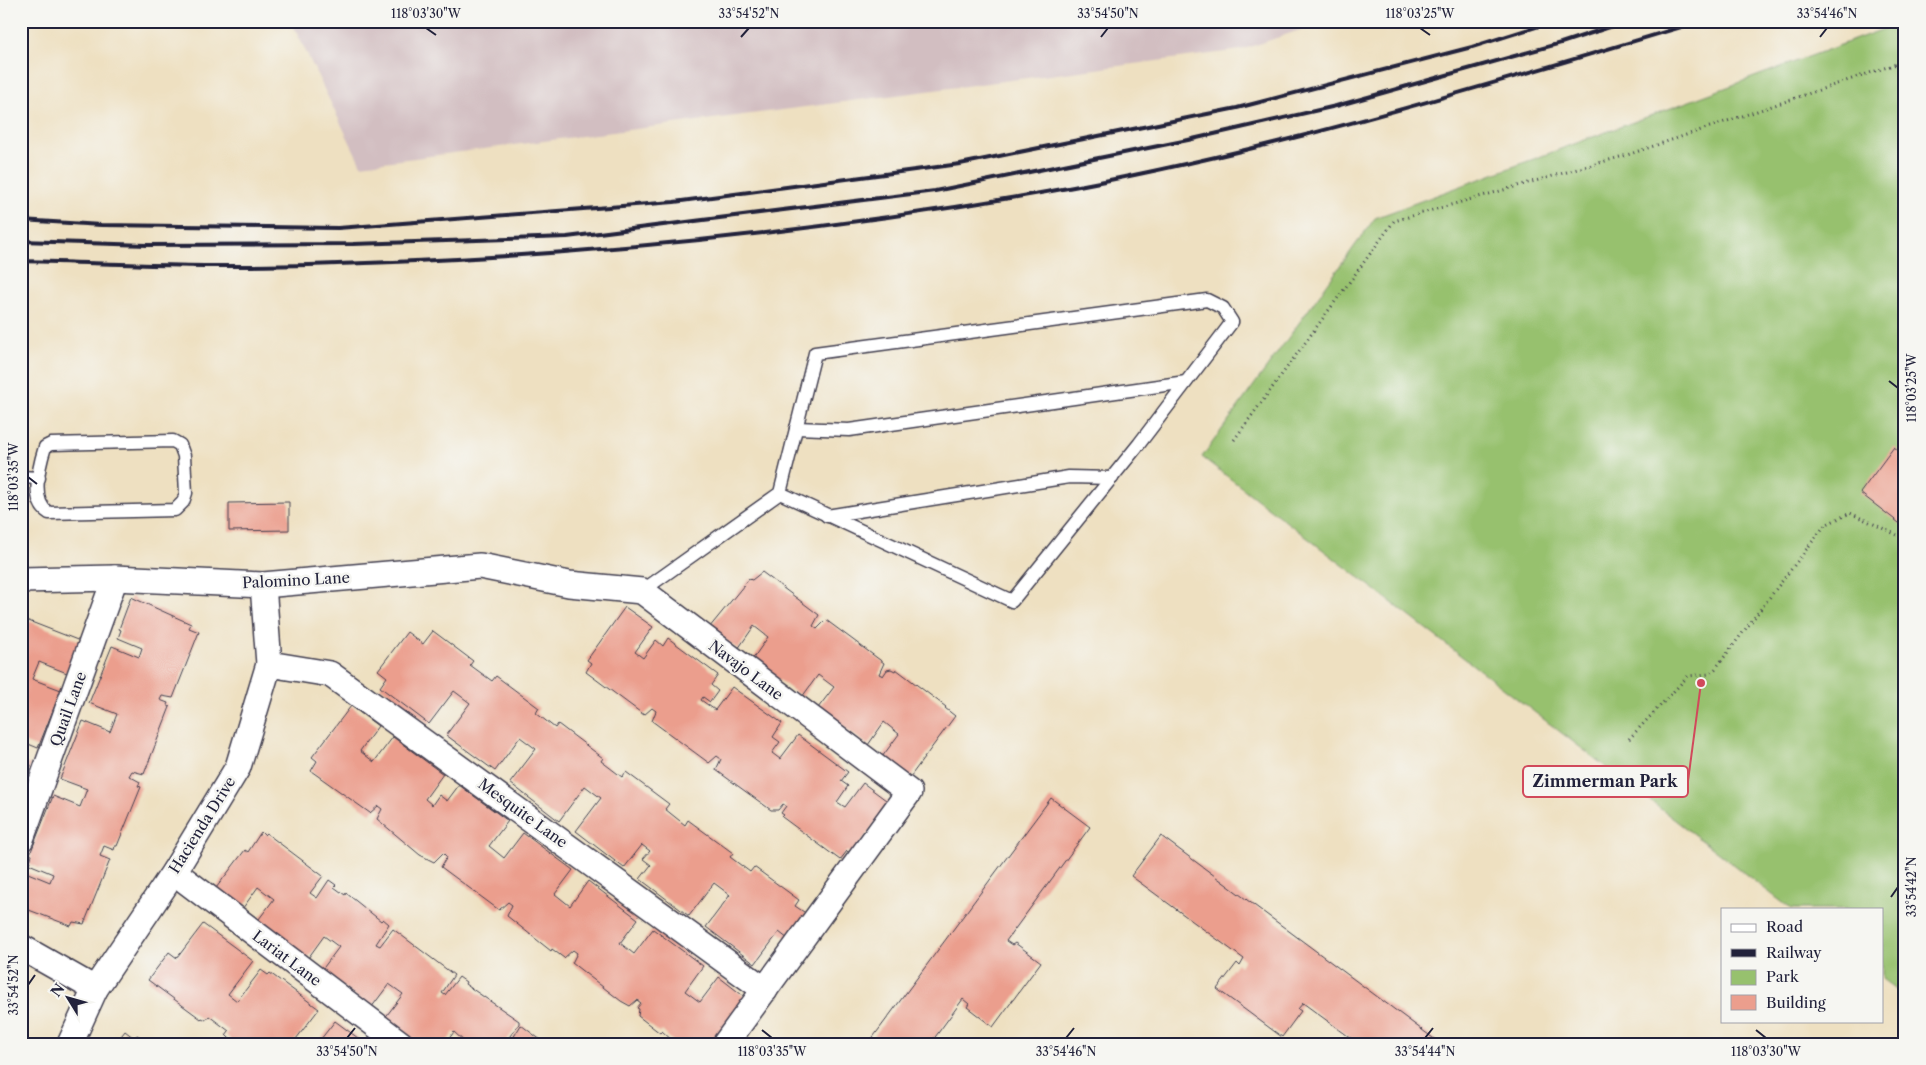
<svg xmlns="http://www.w3.org/2000/svg" width="1926" height="1065" font-family="'Libre Caslon Text',serif">
	<style>
		.industrial { fill: #d2bec1 }
		.green { fill: #97c16e; stroke: #5c7254 }
		.building { fill: #eb9e8d }
		.lines { fill: none; stroke-linecap: round; stroke-linejoin: round }
		.service-casing { stroke: #413e4f; stroke-width: 15 }
		.minor-casing { stroke: #413e4f; stroke-width: 28 }
		.path { stroke: #413e4f; stroke-width: 3; stroke-dasharray: 1 4; stroke-linecap: butt }
		.service { stroke: #fff; stroke-width: 12 }
		.minor { stroke: #fff; stroke-width: 25 }
		.rail { stroke: #22223b; stroke-width: 4 }
		.ticks { fill: none; stroke: #22223b; stroke-width: 2 }
		.labels { text-anchor: middle; dominant-baseline: central; stroke-width: 5; stroke-linejoin: round; paint-order: stroke }
		.street-label { font-size: 15px; fill: #22223b; stroke: #f6f6f2 }
		.leader { fill: none; stroke: #d1495b; stroke-width: 2 }
		.callout-dot { fill: #d1495b; stroke: #f6f6f2; stroke-width: 2 }
		.callout { fill: #f6f6f2; stroke: #d1495b; stroke-width: 2 }
		.callout-label { font-size: 16px; text-anchor: middle; font-weight: bold; fill: #22223b }
		.neatline { fill: none; stroke: #22223b; stroke-width: 2 }
		.ticks-label { font-size: 12px; text-anchor: middle; fill: #22223b }
	</style>
	<rect width="100%" height="100%" fill="#f6f6f2"/>
	<filter id="ink" filterUnits="userSpaceOnUse"><feTurbulence type="fractalNoise" baseFrequency=".02" numOctaves="2"/><feDisplacementMap in="SourceGraphic" scale="10" xChannelSelector="R" yChannelSelector="G"/><feConvolveMatrix kernelMatrix="1 2 1 2 8 2 1 2 1" color-interpolation-filters="sRGB"/></filter>
	<filter id="wash" filterUnits="userSpaceOnUse"><feTurbulence type="fractalNoise" baseFrequency=".0096" numOctaves="4" result="noise"/><feDisplacementMap in="SourceGraphic" scale="20" xChannelSelector="R" yChannelSelector="G"/><feGaussianBlur stdDeviation="1.12" result="paint"/><feColorMatrix in="noise" values="0 0 0 0 0 0 0 0 0 0 0 0 0 0 0 0 0 1.4 0 .05"/><feComposite in="paint" operator="in"/></filter>
	<g filter="url(#wash)">
		<rect width="100%" height="100%" fill="#eee0c1"/>
		<polygon class="industrial" points="291,21 1326,21 1241,50 361,165"/>
		<polygon class="green" points="1905,21 1905,996 1882,979 1882,909 1791,909 1202,457 1375,218"/>
		<g id="blocks">
			<g class="building">
				<polygon points="1894,447 1905,456 1903,526 1860,493"/>
				<polygon points="289,502 289,530 229,531 229,503"/>
				<polygon points="762,572 819,615 813,626 817,629 826,620 884,663 879,674 883,676 887,670 891,669 895,671 896,669 946,707 945,708 955,716 910,777 882,757 899,734 884,722 868,745 818,708 834,687 818,675 802,697 752,660 768,637 754,626 738,649 709,628 749,579 752,580"/>
				<polygon points="131,597 191,624 189,628 199,632 173,698 162,696 160,700 168,703 167,705 170,707 144,774 132,771 129,776 140,782 138,786 141,787 117,846 115,846 114,850 104,846 100,856 110,860 84,924 73,922 71,926 21,907 21,875 23,871 50,882 53,874 29,864 32,855 30,854 53,796 80,807 87,789 60,779 83,721 110,732 117,714 89,703 112,646 139,657 142,648 118,638 121,630 119,629"/>
				<polygon points="625,607 653,627 635,652 643,658 656,640 663,646 668,638 718,675 711,685 718,691 710,702 703,697 701,700 715,710 732,687 782,723 773,737 780,742 772,753 780,759 798,735 848,772 841,781 848,786 837,802 845,807 863,783 890,803 852,855 847,851 840,860 782,817 784,815 781,813 786,806 783,804 778,810 771,810 716,770 721,759 717,756 709,763 652,721 656,711 652,708 644,715 586,672 591,663 587,660"/>
				<polygon points="21,618 80,641 67,673 39,662 32,679 61,690 38,748 21,741"/>
				<polygon points="433,631 473,661 470,665 492,681 496,676 539,708 536,713 555,728 558,724 603,758 601,761 622,777 626,772 669,804 665,809 685,825 688,820 733,853 730,857 750,872 754,867 799,900 795,906 807,914 788,939 779,932 755,964 706,927 730,895 714,883 689,916 640,879 651,865 643,859 650,851 642,845 624,868 576,831 601,798 585,786 559,821 510,783 536,749 520,737 495,771 446,735 470,703 454,691 429,724 380,687 387,677 378,670 407,632 423,644"/>
				<polygon points="351,706 378,726 360,751 374,762 393,737 443,774 425,799 432,805 439,795 447,801 459,785 508,821 489,846 504,858 523,833 573,870 555,894 570,906 588,881 638,919 620,943 634,954 653,929 703,966 685,991 700,1002 719,977 746,998 712,1044 676,1044 662,1031 660,1033 638,1016 639,1009 637,1008 641,1003 637,1000 630,1006 621,1001 572,963 577,953 573,950 564,958 552,949 551,951 507,916 512,905 508,902 499,910 441,867 447,857 443,853 434,862 420,855 377,819 382,809 378,806 370,813 311,771 317,761 312,757"/>
				<polygon points="21,762 31,765 21,789"/>
				<polygon points="1051,798 1090,827 1006,941 1012,945 1015,943 1041,962 993,1027 967,1007 969,1004 963,999 930,1044 868,1044"/>
				<polygon points="261,832 264,835 266,833 323,876 310,893 317,898 329,880 336,885 334,887 345,895 346,893 381,921 383,919 389,924 376,944 380,946 393,929 454,975 442,993 445,995 459,977 466,982 465,984 519,1021 519,1024 507,1040 510,1043 521,1025 546,1044 467,1044 454,1032 445,1044 418,1044 384,1019 403,994 389,984 371,1008 321,971 339,947 324,936 306,961 256,923 274,899 258,887 240,912 213,892 245,850 248,852"/>
				<polygon points="1161,836 1441,1044 1359,1044 1303,1003 1298,1009 1301,1011 1282,1037 1217,989 1237,963 1240,966 1244,959 1131,876"/>
				<polygon points="203,924 253,961 228,994 237,1001 261,970 268,975 270,973 319,1009 293,1043 295,1044 235,1044 226,1035 229,1031 209,1016 206,1020 202,1018 201,1019 148,980 169,952 177,958"/>
				<polygon points="335,1021 366,1044 317,1044"/>
				<polygon points="125,1031 134,1038 137,1035 153,1044 115,1044"/>
			</g>
		</g>
	</g>
	<g filter="url(#ink)">
		<use href="#blocks" fill-opacity="0" stroke="#413e4f" stroke-width="1"/>
		<g class="lines">
			<g class="service-casing">
				<g id="service">
					<polyline points="796,428 849,430 1186,382"/>
					<path d="M 173,441 L 180,445 L 184,456 L 186,493 L 183,502 L 175,510 L 49,513 C 30,502 39,466 45,447 L 51,444 Z"/>
					<polyline points="21,477 39,478"/>
					<polyline points="827,516 1069,477 1112,478"/>
					<polyline points="642,591 780,493 815,353 1207,300 1223,308 1232,322 1139,444 1012,601 780,493"/>
				</g>
			</g>
			<g class="minor-casing">
				<g id="minor">
					<polyline points="21,580 115,578 263,585 480,566 569,584 642,591 909,792 725,1044"/>
					<polyline points="269,664 330,674 765,990"/>
					<polyline points="21,839 115,578"/>
					<polyline points="174,872 401,1044"/>
					<polyline points="21,947 95,989"/>
					<polyline points="70,1044 95,989 174,872 238,767 269,664 263,585"/>
				</g>
			</g>
			<g class="path">
				<polyline points="1234,440 1394,221 1627,155 1905,61"/>
				<polyline points="1629,739 1688,676 1709,674 1715,669 1825,525 1850,513 1897,535 1905,534"/>
			</g>
			<use href="#service" class="service"/>
			<use href="#minor" class="minor"/>
			<g class="rail">
				<polyline points="21,220 101,225 338,228 674,202 960,164 1237,108 1472,47 1555,21"/>
				<polyline points="21,241 147,245 353,244 567,237 935,191 1188,140 1336,106 1561,43 1628,21"/>
				<path d="M 21,261 C 98,263 176,267 253,266 C 518,262 784,238 1046,192 C 1268,153 1485,86 1701,21"/>
			</g>
		</g>
	</g>
	<path class="ticks" d="M 426,28 L 436,35M 1420,28 L 1430,35M 741,37 L 749,28M 1101,37 L 1108,28M 1820,37 L 1827,28M 1889,381 L 1898,388M 28,477 L 37,484M 1891,897 L 1898,887M 28,985 L 35,975M 762,1030 L 772,1038M 1756,1030 L 1766,1038M 347,1038 L 355,1028M 1066,1038 L 1074,1028M 1425,1038 L 1433,1028"/>
	<g class="labels">
		<g class="street-label">
			<text transform="translate(296 580) rotate(-3)">Palomino Lane</text>
			<text transform="translate(746 670) rotate(37)">Navajo Lane</text>
			<text transform="translate(68 709) rotate(-70)">Quail Lane</text>
			<text transform="translate(523 813) rotate(36)">Mesquite Lane</text>
			<text transform="translate(202 825) rotate(-58)">Hacienda Drive</text>
			<text transform="translate(287 958) rotate(37)">Lariat Lane</text>
		</g>
	</g>
	<path class="leader" d="M1701 683L1688 781"/>
	<circle class="callout-dot" cx="1701" cy="683" r="5"/>
	<rect class="callout" x="1523" y="766" width="165" height="31" rx="5"/>
	<g class="callout-label">
		<text x="1605" y="787">Zimmerman Park</text>
	</g>
	<rect width="1926" height="1065" fill="none" stroke="#f6f6f2" stroke-width="55"/>
	<rect x="1721" y="908" width="162" height="115" fill="#f6f6f2" stroke="#a1a1a9"/>
	<rect x="1731" y="924" width="25" height="8" fill="#ffffff" stroke="#a1a1a9"/>
	<text x="1766" y="932" font-size="15" fill="#22223b">Road</text>
	<rect x="1731" y="949" width="25" height="8" fill="#22223b" stroke="#a1a1a9"/>
	<text x="1766" y="958" font-size="15" fill="#22223b">Railway</text>
	<rect x="1731" y="970" width="25" height="15" fill="#97c16e" stroke="#a1a1a9"/>
	<text x="1766" y="982" font-size="15" fill="#22223b">Park</text>
	<rect x="1731" y="995" width="25" height="15" fill="#eb9e8d" stroke="#a1a1a9"/>
	<text x="1766" y="1008" font-size="15" fill="#22223b">Building</text>
	<g transform="translate(68 998) rotate(307)" stroke="#f6f6f2" stroke-width="4" paint-order="stroke">
	<path d="M0-4L9 19L0 12L-9 19Z" fill="#22223b"/>
	<text y="-8" font-size="14" font-weight="bold" text-anchor="middle" fill="#22223b">N</text>
	</g>
	<rect x="28" y="28" width="1870" height="1010" class="neatline"/>
	<g class="ticks-label">
		<text x="426" y="18">118°03'30"W</text>
		<text x="749" y="18">33°54'52"N</text>
		<text x="1108" y="18">33°54'50"N</text>
		<text x="1420" y="18">118°03'25"W</text>
		<text x="1827" y="18">33°54'46"N</text>
		<text transform="translate(1912 388) rotate(-90)" y="4">118°03'25"W</text>
		<text transform="translate(14 477) rotate(-90)" y="4">118°03'35"W</text>
		<text transform="translate(1912 887) rotate(-90)" y="4">33°54'42"N</text>
		<text transform="translate(14 985) rotate(-90)" y="4">33°54'52"N</text>
		<text x="347" y="1056">33°54'50"N</text>
		<text x="772" y="1056">118°03'35"W</text>
		<text x="1066" y="1056">33°54'46"N</text>
		<text x="1425" y="1056">33°54'44"N</text>
		<text x="1766" y="1056">118°03'30"W</text>
	</g>
</svg>
